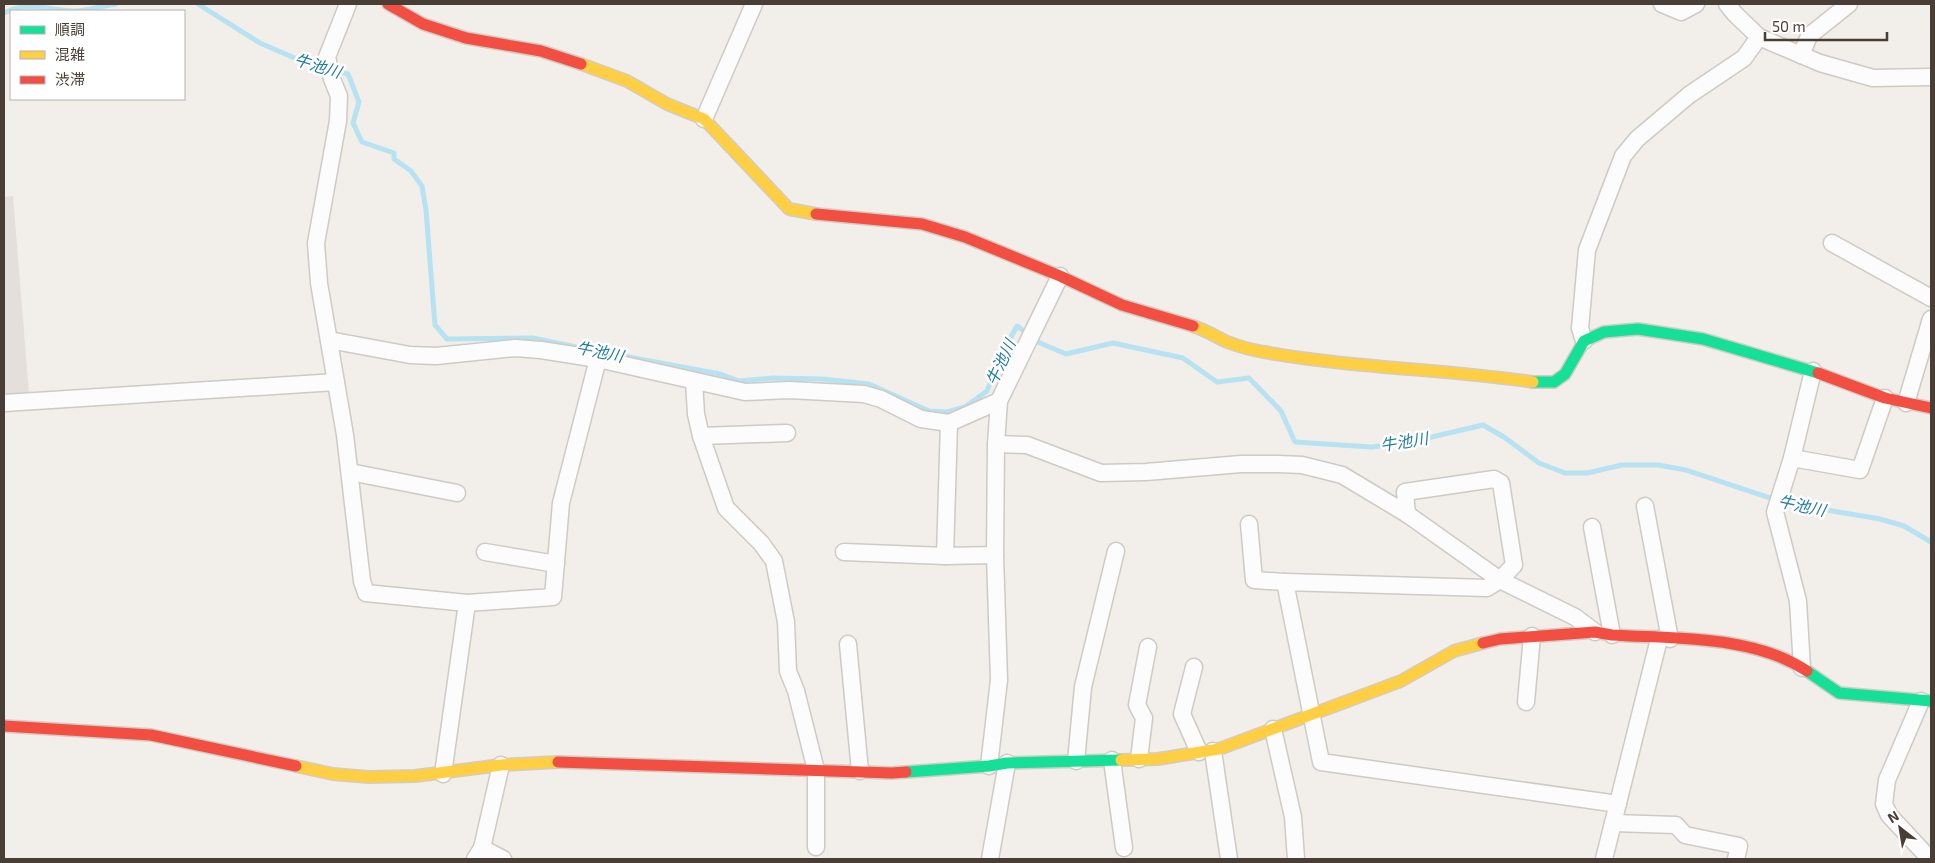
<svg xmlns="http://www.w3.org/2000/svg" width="1935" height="863" font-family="'Exo 2','Noto Sans JP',sans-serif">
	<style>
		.industrial { fill: #e5dfdb }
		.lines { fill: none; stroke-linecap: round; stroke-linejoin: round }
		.stream { stroke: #b7e2f2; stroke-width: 5 }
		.street-casing { stroke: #cecac6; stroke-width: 19 }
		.fast-casing { stroke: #d3ccc2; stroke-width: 14 }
		.slow-casing { stroke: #d3ccc2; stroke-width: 14 }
		.jam-casing { stroke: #d3ccc2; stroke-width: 14 }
		.street { stroke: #fdfcfc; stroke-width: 16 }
		.fast { stroke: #16e098; stroke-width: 11 }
		.slow { stroke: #ffcf43; stroke-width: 11 }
		.jam { stroke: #f24e42; stroke-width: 11 }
		.labels { text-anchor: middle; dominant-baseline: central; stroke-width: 5; stroke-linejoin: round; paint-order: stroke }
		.water-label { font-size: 16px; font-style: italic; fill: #227da3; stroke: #fff }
	</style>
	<rect width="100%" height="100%" fill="#f2eeea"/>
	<polygon class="industrial" points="13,196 29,393 4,396 4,197"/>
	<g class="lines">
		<g class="stream">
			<polyline points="198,4 260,43 306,63 348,74 359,102 353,123 362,142 394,153 394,159 411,171 422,186 426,210 435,325 447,339 533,338 581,348"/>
			<path d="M 4,13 C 27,0 49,10 73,11 C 87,11 103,6 116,4"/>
			<polyline points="612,354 720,374 739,381 773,378 822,379 869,384 929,411 947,412 965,407 987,391 1004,350 1017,326 1040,343 1066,354 1113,343 1183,358 1217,382 1249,378 1281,411 1295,442 1371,447 1406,443 1483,425 1504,437 1539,463 1565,473 1587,473 1622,465 1658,465 1686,470 1785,503 1880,519 1904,526 1931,542"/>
		</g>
		<g class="street-casing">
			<g id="street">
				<polyline points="348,4 327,57 332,79 339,96 338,121 316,243 319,283 345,435 362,581 366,593 467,603 553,597 561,503 598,359"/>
				<polyline points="1662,4 1681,12 1696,4"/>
				<polyline points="1727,4 1735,14 1759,37 1820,63 1873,78 1931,77"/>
				<polyline points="1801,55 1809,36 1849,4"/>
				<polyline points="704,119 754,4"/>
				<polyline points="1832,243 1931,298"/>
				<polyline points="329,340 410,355 436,356 515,348 541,350 598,359 745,392 789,390 864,394 881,399 921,419 949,423 999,401"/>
				<polyline points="1584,341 1580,328 1587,250 1623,156 1637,139 1689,95 1744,58 1759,37"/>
				<polyline points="694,381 696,414 701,436 726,508 761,543 774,561 786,622 788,671 796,691 816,770 816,847"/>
				<polyline points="4,403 336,382"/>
				<polyline points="1906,403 1931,319"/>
				<polyline points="701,436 787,433"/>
				<polyline points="996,444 1027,445 1101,473 1146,472 1241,464 1279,464 1302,465 1342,475 1407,514 1500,580 1575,617 1595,632"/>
				<polyline points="1792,458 1860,470 1885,398"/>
				<polyline points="350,472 457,493"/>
				<polyline points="1645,506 1670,639"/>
				<polyline points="1407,514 1405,492 1494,479 1501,483 1514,565 1500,580 1487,588 1285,582 1321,762 1618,804"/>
				<polyline points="1249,524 1254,580 1285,582"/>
				<polyline points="1592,527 1612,635"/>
				<polyline points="485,552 556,564"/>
				<polyline points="844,552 945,556 995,555"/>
				<polyline points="945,556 949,423"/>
				<polyline points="848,644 860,771"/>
				<polyline points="1194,667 1182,714 1199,752"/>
				<polyline points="1802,668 1798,601 1775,512 1792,458 1813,371"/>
				<polyline points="1921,701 1887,780 1884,804 1889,815 1930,859"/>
				<polyline points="1526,702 1532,636"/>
				<polyline points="1273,729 1293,817 1296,859"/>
				<polyline points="1213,751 1229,859"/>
				<polyline points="1139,759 1144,718 1137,705 1148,647"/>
				<polyline points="1112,760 1124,848"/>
				<polyline points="1076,761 1083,687 1116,551"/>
				<polyline points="989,766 999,680 995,555 996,444 999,401 1060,276"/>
				<polyline points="443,774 467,603"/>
				<polyline points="1613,823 1676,825 1685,835 1739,846 1736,859"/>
				<polyline points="482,848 503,859"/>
				<polyline points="475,859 482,848 501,765"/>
				<polyline points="990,859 1007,763"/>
				<polyline points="1604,859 1659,639"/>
			</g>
		</g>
		<g class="fast-casing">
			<g id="fast">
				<polyline points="1533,382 1554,382 1565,374 1584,341 1604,332 1638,329 1703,339 1818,373"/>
				<polyline points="1807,671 1839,693 1931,701"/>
				<polyline points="906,772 989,766 1007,763 1121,760"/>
			</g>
		</g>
		<g class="slow-casing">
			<g id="slow">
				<polyline points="581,64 627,81 667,104 704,119 789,209 816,214"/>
				<path d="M 1193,326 C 1205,330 1215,336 1227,342 C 1238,346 1252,350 1264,352 C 1353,368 1444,369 1533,382"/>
				<polyline points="1121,760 1158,759 1219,749 1401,681 1454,651 1483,643"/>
				<polyline points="296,766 333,774 369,777 415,776 501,765 558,762"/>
			</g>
		</g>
		<g class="jam-casing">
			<g id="jam">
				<polyline points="388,4 423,24 466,38 541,51 581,64"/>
				<polyline points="816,214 922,224 965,237 1060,276 1122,305 1193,326"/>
				<polyline points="1818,373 1885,398 1931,408"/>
				<path d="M 1483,643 L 1500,639 L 1595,632 L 1612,635 C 1675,639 1753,635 1807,671"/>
				<polyline points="4,726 151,735 296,766"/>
				<polyline points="558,762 892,773 906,772"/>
			</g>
		</g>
		<use href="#street" class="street"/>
		<use href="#fast" class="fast"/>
		<use href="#slow" class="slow"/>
		<use href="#jam" class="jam"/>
	</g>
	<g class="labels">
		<g class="water-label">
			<text transform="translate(318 65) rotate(17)">牛池川</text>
			<text transform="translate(600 351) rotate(11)">牛池川</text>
			<text transform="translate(1000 362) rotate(-65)">牛池川</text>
			<text transform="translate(1404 441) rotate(-9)">牛池川</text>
			<text transform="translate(1802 505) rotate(12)">牛池川</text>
		</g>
	</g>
	<rect width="1935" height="863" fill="none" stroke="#483e35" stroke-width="10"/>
	<rect x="10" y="10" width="175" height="90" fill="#ffffff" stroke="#b6b2ae"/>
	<rect x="20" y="26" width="25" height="8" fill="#16e098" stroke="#b6b2ae"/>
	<text x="55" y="35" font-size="15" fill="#483e35">順調</text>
	<rect x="20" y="51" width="25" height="8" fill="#ffcf43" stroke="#b6b2ae"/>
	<text x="55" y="60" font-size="15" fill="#483e35">混雑</text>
	<rect x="20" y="76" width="25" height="8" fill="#f24e42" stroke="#b6b2ae"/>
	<text x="55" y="85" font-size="15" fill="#483e35">渋滞</text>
	<g transform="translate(1900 828) rotate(329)" stroke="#ffffff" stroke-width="4" paint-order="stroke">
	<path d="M0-4L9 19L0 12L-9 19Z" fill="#483e35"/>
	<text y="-8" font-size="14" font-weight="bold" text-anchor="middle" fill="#483e35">N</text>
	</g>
	<path d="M1765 32v8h122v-8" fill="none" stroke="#483e35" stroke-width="2.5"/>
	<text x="1772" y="32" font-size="15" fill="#483e35" stroke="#ffffff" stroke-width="4" paint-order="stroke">50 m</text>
</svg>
